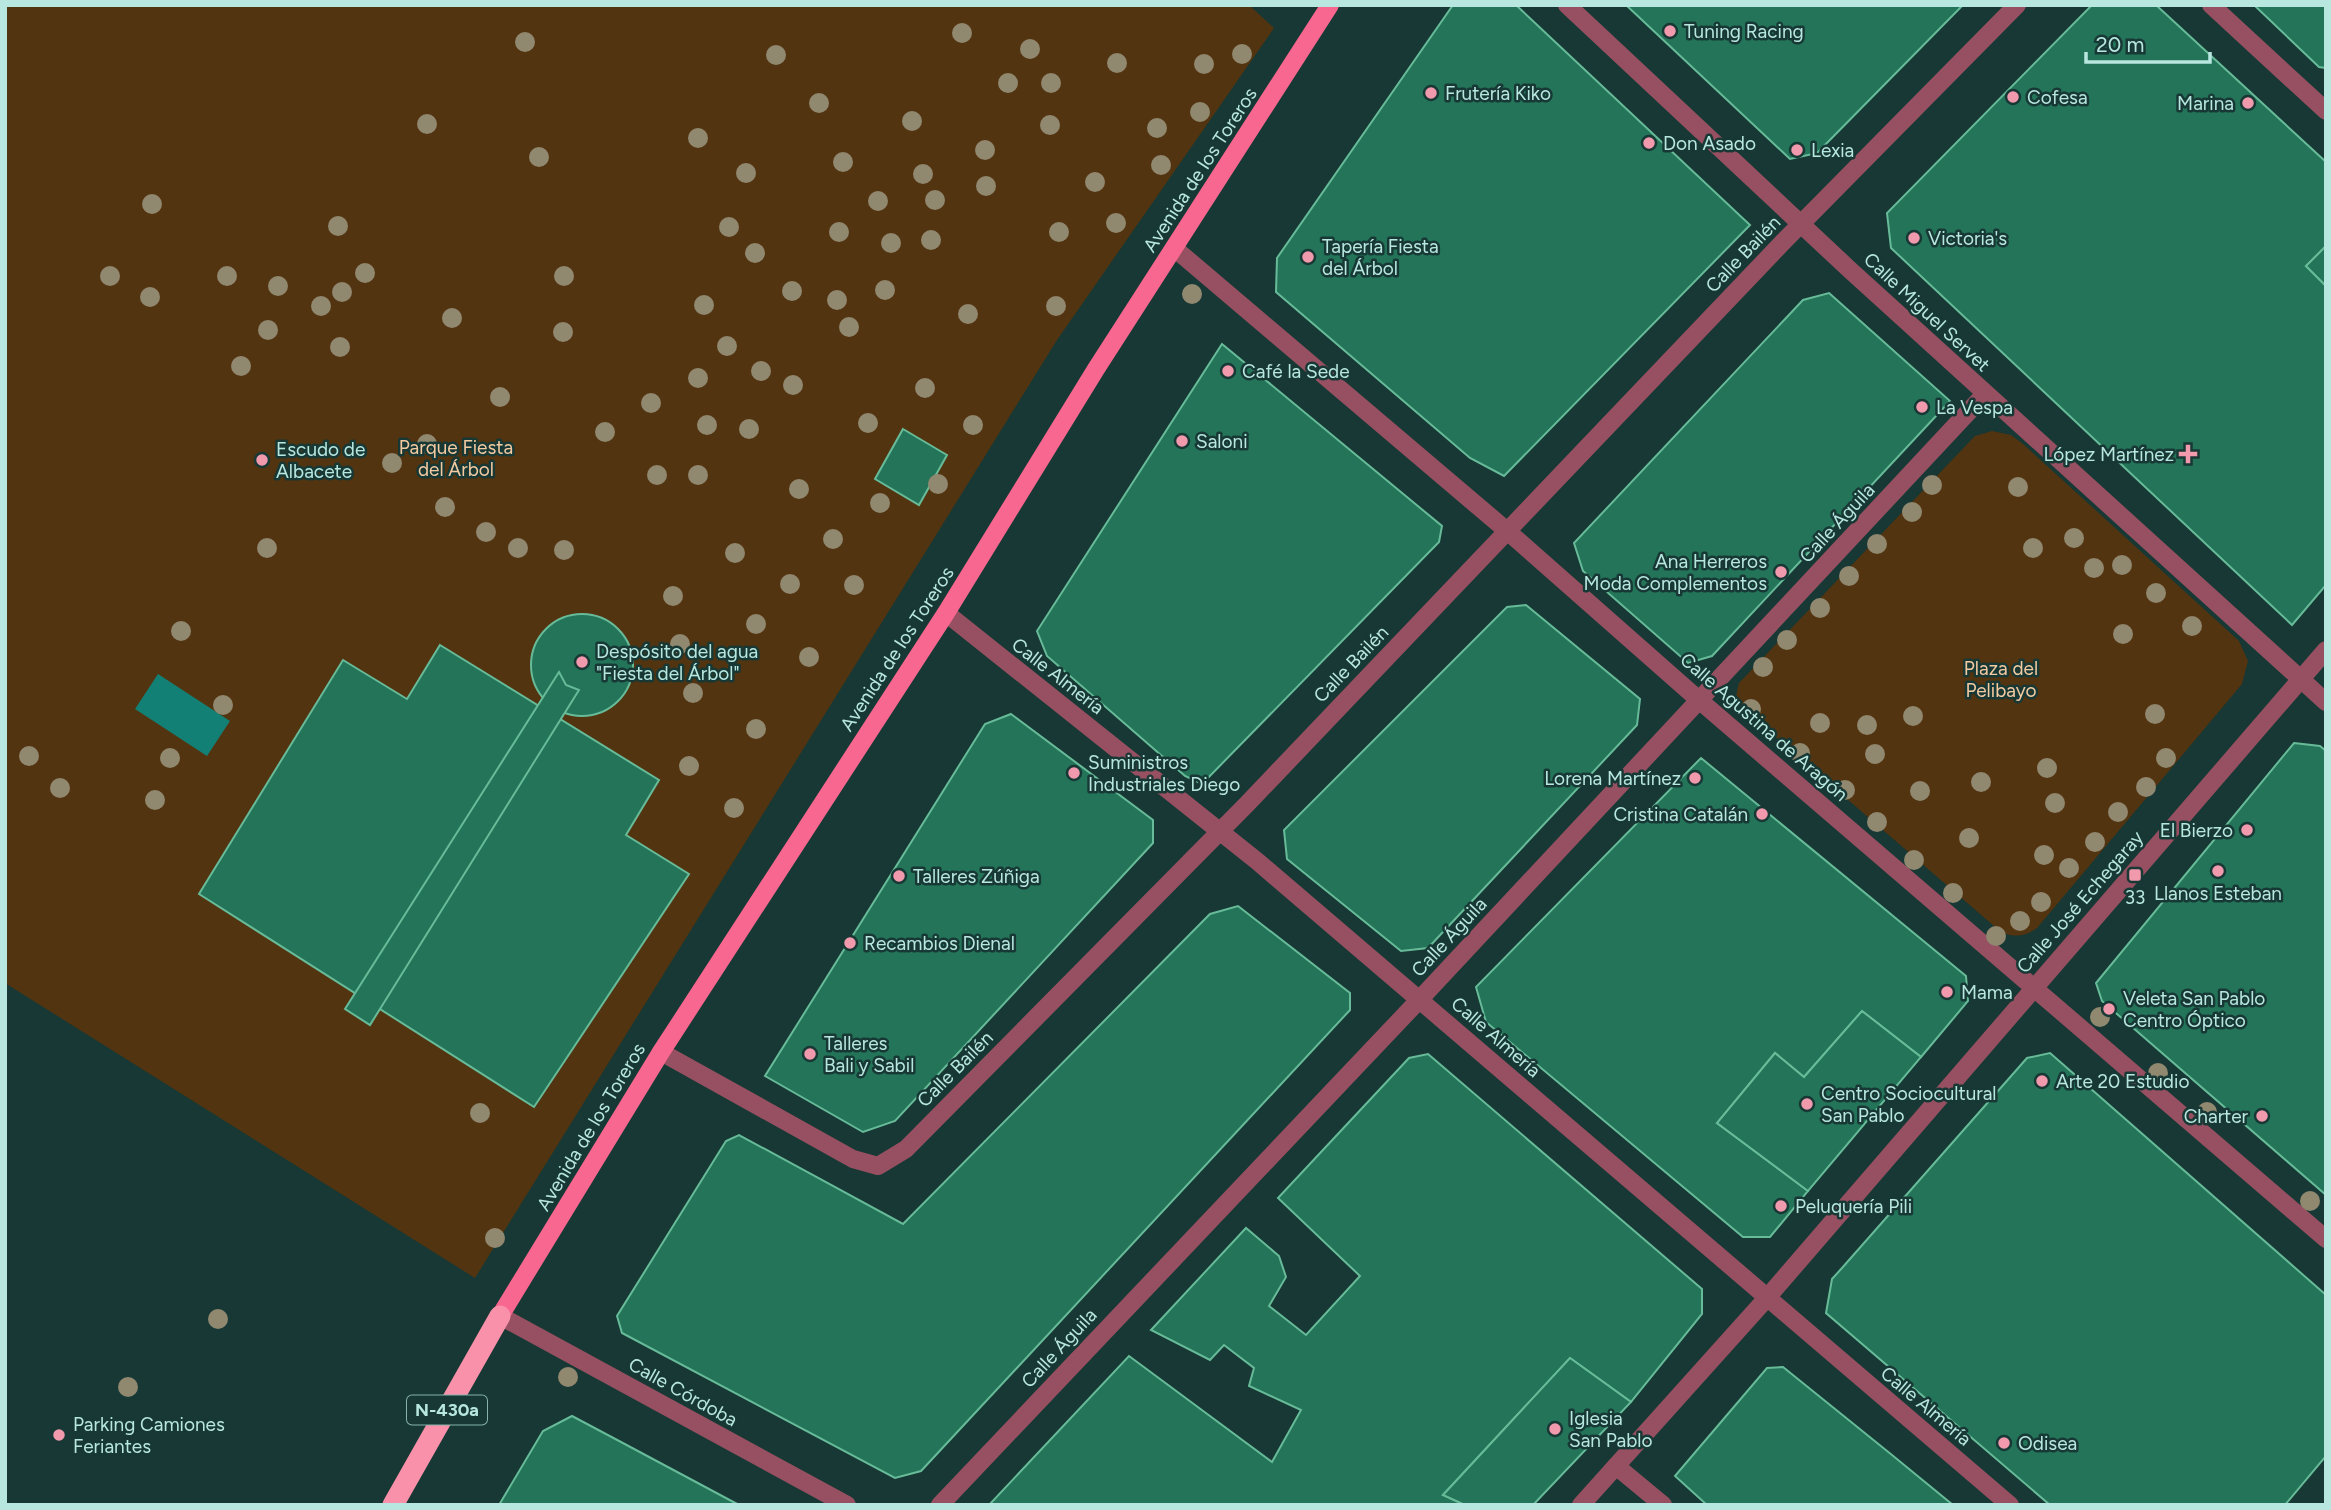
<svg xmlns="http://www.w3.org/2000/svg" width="2331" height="1510" font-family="Figtree,sans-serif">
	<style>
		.green { fill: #533410 }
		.water { fill: #138076 }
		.building { fill: #237458; stroke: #67bb99; stroke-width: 2 }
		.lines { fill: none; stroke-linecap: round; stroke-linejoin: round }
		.street { stroke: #965061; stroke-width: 18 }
		.primary { stroke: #f7678f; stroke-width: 18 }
		.highway { stroke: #f891a9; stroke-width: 21 }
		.tree { fill: #918870 }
		.poi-dot { fill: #f29aad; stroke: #173834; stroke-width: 2.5 }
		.labels { text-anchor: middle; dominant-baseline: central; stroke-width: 5; stroke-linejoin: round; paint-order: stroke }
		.shield { fill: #173834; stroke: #88b2ac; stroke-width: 2 }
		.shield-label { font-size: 18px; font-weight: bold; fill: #b8e7e0 }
		.poi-label { font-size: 19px; fill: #b8e7e0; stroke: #173834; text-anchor: start }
		.street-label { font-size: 19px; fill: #b8e7e0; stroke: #173834 }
		.park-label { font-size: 19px; fill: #f4caa1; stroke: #173834 }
	</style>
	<rect width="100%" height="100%" fill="#173834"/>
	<g class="green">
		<polygon points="5,5 1249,5 1274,28 1057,340 475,1278 5,983"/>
		<path d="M 1992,431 L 2011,435 L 2023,444 L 2239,641 L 2248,661 L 2242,684 L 2037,928 C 2025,937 2016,937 2002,933 L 1743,709 L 1736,696 L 1739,683 L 1975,436 Z"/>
	</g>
	<polygon class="water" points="158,674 230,721 207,756 135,709"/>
	<g class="building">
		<polygon points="1453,5 1516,5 1750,225 1504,476 1470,458 1276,292 1277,258"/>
		<polygon points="1626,5 1963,5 1817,153 1790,159"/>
		<polygon points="2092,5 2156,5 2326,162 2326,246 2306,266 2326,286 2326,585 2292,625 1891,248 1887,213"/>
		<polygon points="2254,5 2326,5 2326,68 2319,67"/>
		<polygon points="2326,246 2326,286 2306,266"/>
		<polygon points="1829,293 1950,401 1712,656 1688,663 1583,571 1574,543 1803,300"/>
		<polygon points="1222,344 1442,526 1439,542 1202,784 1185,776 1047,656 1037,631"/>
		<polygon points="903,429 947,455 919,505 875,479"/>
		<polygon points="1526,605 1640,699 1637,725 1428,948 1401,951 1287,859 1284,830 1507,607"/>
		<circle cx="582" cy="665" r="51"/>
		<polygon points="440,645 659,780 626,835 689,874 534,1107 199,894 343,660 407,699"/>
		<polygon points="559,672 566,685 579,690 370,1025 345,1009"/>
		<polygon points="1011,714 1153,820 1153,843 895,1121 863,1132 765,1076 985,724"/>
		<polygon points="2294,743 2320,746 2326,751 2326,1195 2102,1001 2096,983"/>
		<polygon points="1701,758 1966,976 1968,1001 1921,1057 1862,1011 1804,1077 1775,1053 1717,1123 1808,1191 1770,1237 1743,1237 1486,1022 1476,987"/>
		<polygon points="1238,906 1350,993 1350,1010 921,1471 895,1478 622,1333 617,1316 726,1141 739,1135 903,1224 1210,914"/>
		<polygon points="1862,1011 1921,1057 1808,1191 1717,1123 1775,1053 1804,1077"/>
		<polygon points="2050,1053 2326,1295 2326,1456 2285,1505 2050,1505 1826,1313 1832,1279 1842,1268 2027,1058"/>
		<polygon points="1428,1054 1702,1289 1702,1314 1631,1402 1570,1358 1443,1495 1465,1505 989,1505 1129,1356 1272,1462 1301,1410 1249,1386 1254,1368 1224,1345 1210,1360 1151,1330 1246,1228 1279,1256 1286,1277 1269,1306 1306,1335 1360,1276 1278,1198 1409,1058"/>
		<polygon points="1570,1358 1631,1402 1533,1505 1465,1505 1443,1495"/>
		<polygon points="1783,1367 1892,1455 1953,1505 1707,1505 1675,1476 1767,1368"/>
		<polygon points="572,1416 621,1442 739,1505 499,1505 543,1431"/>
	</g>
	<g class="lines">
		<g class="street">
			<polyline points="1567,5 1850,270 2326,702"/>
			<polyline points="2211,5 2326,111"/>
			<polyline points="1174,248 1506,530 1699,700 2326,1239"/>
			<polyline points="946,613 1257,861 2010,1505"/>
			<polyline points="661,1052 853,1159 878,1166 906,1149 1247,804 1783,242 2017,5"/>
			<polyline points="500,1316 847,1505"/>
			<polyline points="1616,1466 1663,1505"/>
			<polyline points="940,1505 1420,999 1985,394"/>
			<polyline points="1581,1505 1766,1299 2326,650"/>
		</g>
		<polyline class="primary" points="500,1316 661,1052 946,613 1096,369 1330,5"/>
		<polyline class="highway" points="393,1505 500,1316"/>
	</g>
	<g class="tree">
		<circle cx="962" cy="33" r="10"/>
		<circle cx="525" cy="42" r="10"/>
		<circle cx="1030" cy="49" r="10"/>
		<circle cx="1242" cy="54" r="10"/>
		<circle cx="776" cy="55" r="10"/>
		<circle cx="1117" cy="63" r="10"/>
		<circle cx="1204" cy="64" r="10"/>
		<circle cx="1008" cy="83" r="10"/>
		<circle cx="1051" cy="83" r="10"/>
		<circle cx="819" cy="103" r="10"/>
		<circle cx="1200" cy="112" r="10"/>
		<circle cx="912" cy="121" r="10"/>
		<circle cx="427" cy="124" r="10"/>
		<circle cx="1050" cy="125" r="10"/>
		<circle cx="1157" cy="128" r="10"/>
		<circle cx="698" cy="138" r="10"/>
		<circle cx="985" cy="150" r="10"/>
		<circle cx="539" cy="157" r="10"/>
		<circle cx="843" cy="162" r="10"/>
		<circle cx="1161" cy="165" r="10"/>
		<circle cx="746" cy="173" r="10"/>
		<circle cx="923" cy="174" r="10"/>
		<circle cx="1095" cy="182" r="10"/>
		<circle cx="986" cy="186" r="10"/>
		<circle cx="935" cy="200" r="10"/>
		<circle cx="878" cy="201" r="10"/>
		<circle cx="152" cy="204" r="10"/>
		<circle cx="1116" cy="223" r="10"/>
		<circle cx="338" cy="226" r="10"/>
		<circle cx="729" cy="227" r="10"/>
		<circle cx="839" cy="232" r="10"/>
		<circle cx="1059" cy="232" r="10"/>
		<circle cx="931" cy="240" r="10"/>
		<circle cx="891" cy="243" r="10"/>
		<circle cx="755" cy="253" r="10"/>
		<circle cx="365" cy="273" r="10"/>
		<circle cx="110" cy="276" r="10"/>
		<circle cx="227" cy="276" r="10"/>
		<circle cx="564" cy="276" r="10"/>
		<circle cx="278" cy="286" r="10"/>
		<circle cx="885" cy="290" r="10"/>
		<circle cx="792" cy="291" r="10"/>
		<circle cx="342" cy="292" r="10"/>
		<circle cx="1192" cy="294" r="10"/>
		<circle cx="150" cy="297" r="10"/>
		<circle cx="837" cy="300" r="10"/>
		<circle cx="704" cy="305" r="10"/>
		<circle cx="321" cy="306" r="10"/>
		<circle cx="1056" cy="306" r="10"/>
		<circle cx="968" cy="314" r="10"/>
		<circle cx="452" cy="318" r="10"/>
		<circle cx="849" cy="327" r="10"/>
		<circle cx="268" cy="330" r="10"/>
		<circle cx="563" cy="332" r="10"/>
		<circle cx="727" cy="346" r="10"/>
		<circle cx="340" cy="347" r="10"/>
		<circle cx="241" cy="366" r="10"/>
		<circle cx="761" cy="371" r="10"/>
		<circle cx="698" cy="378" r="10"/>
		<circle cx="793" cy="385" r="10"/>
		<circle cx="925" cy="388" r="10"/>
		<circle cx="500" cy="397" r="10"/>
		<circle cx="651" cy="403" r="10"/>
		<circle cx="868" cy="423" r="10"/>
		<circle cx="707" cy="425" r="10"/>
		<circle cx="973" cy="425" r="10"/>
		<circle cx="749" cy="429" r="10"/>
		<circle cx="605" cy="432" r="10"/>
		<circle cx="427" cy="444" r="10"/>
		<circle cx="392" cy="463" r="10"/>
		<circle cx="657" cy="475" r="10"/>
		<circle cx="698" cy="475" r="10"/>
		<circle cx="938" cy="484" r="10"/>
		<circle cx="1932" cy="485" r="10"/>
		<circle cx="2018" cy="487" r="10"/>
		<circle cx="799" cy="489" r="10"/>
		<circle cx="880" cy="503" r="10"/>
		<circle cx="445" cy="507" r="10"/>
		<circle cx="1912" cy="512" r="10"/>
		<circle cx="486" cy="532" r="10"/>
		<circle cx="2074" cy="538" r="10"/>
		<circle cx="833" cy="539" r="10"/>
		<circle cx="1877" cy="544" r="10"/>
		<circle cx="267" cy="548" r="10"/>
		<circle cx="518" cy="548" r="10"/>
		<circle cx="2033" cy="548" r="10"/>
		<circle cx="564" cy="550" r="10"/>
		<circle cx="735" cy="553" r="10"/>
		<circle cx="2122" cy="565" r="10"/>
		<circle cx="2094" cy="568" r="10"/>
		<circle cx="1849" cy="576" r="10"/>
		<circle cx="790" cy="584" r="10"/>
		<circle cx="854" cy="585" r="10"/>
		<circle cx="2156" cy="593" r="10"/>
		<circle cx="673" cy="596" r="10"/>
		<circle cx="1820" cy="608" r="10"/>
		<circle cx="756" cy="624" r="10"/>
		<circle cx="2192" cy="626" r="10"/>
		<circle cx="181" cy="631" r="10"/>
		<circle cx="2123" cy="634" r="10"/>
		<circle cx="1787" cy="640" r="10"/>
		<circle cx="680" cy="644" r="10"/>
		<circle cx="809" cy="657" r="10"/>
		<circle cx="1763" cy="667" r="10"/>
		<circle cx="693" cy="693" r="10"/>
		<circle cx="223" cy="705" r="10"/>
		<circle cx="1751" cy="709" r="10"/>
		<circle cx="2155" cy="714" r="10"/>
		<circle cx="1913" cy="716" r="10"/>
		<circle cx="1820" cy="723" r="10"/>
		<circle cx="1867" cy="725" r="10"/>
		<circle cx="756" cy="729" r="10"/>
		<circle cx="1800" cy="753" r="10"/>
		<circle cx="1875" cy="754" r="10"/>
		<circle cx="29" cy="756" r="10"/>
		<circle cx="170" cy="758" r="10"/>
		<circle cx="2166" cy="758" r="10"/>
		<circle cx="689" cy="766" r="10"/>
		<circle cx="2047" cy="768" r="10"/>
		<circle cx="1981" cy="782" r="10"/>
		<circle cx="2146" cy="787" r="10"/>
		<circle cx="60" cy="788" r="10"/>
		<circle cx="1845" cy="790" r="10"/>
		<circle cx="1920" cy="791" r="10"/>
		<circle cx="155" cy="800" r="10"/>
		<circle cx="2055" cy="803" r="10"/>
		<circle cx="734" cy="808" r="10"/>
		<circle cx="2118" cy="812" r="10"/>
		<circle cx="1877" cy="822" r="10"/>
		<circle cx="1969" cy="838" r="10"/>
		<circle cx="2095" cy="842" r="10"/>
		<circle cx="2044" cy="855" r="10"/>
		<circle cx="1914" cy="860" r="10"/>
		<circle cx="2069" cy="868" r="10"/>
		<circle cx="1953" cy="893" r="10"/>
		<circle cx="2041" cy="902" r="10"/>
		<circle cx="2020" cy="921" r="10"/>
		<circle cx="1996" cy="936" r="10"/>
		<circle cx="2100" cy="1017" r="10"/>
		<circle cx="2158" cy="1073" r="10"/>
		<circle cx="2207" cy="1112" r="10"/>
		<circle cx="480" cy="1113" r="10"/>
		<circle cx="2310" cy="1201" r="10"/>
		<circle cx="495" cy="1238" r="10"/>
		<circle cx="218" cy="1319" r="10"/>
		<circle cx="568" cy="1377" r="10"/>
		<circle cx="128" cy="1387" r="10"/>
	</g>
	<g class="poi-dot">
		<circle cx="1670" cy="31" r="7"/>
		<circle cx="1431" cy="93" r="7"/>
		<circle cx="2013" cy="97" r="7"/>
		<circle cx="2248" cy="103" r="7"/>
		<circle cx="1649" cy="143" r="7"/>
		<circle cx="1797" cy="150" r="7"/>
		<circle cx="1914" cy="238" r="7"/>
		<circle cx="1308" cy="257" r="7"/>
		<circle cx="1228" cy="371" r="7"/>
		<circle cx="1922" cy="407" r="7"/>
		<circle cx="1182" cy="441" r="7"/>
		<path d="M2184.5 443.5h7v7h7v7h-7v7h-7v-7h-7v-7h7z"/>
		<circle cx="262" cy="460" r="7"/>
		<circle cx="1781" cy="572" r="7"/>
		<circle cx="582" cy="662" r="7"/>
		<circle cx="1074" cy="773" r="7"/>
		<circle cx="1695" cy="778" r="7"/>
		<circle cx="1762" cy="814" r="7"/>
		<circle cx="2247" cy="830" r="7"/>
		<circle cx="2218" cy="871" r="7"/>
		<rect x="2128" y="868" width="14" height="14" rx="3.5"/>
		<circle cx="899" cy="876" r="7"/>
		<circle cx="850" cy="943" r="7"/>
		<circle cx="1947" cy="992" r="7"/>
		<circle cx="2109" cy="1009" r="7"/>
		<circle cx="810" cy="1054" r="7"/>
		<circle cx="2042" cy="1081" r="7"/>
		<circle cx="1807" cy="1104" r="7"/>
		<circle cx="2262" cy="1116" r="7"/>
		<circle cx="1781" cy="1206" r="7"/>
		<circle cx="1555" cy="1429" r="7"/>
		<circle cx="59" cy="1435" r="7"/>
		<circle cx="2004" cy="1443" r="7"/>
	</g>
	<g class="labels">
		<rect class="shield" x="407" y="1395.5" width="80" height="29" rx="5"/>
		<g class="shield-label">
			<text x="447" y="1410">N-430a</text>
		</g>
		<g class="poi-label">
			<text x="1684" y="31">Tuning Racing</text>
			<text x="1445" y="93">Frutería Kiko</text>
			<text x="2027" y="97">Cofesa</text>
			<text x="2234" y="103" text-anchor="end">Marina</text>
			<text x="1663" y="143">Don Asado</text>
			<text x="1811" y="150">Lexia</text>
			<text x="1928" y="238">Victoria's</text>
			<text x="1322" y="246">Tapería Fiesta<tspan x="1322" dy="22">del Árbol</tspan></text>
			<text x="1242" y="371">Café la Sede</text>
			<text x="1936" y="407">La Vespa</text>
			<text x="1196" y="441">Saloni</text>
			<text x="276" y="449">Escudo de<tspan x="276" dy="22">Albacete</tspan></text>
			<text x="2174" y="454" text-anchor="end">López Martínez</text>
			<text x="1767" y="561" text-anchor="end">Ana Herreros<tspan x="1767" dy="22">Moda Complementos</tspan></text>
			<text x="596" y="651">Despósito del agua<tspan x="596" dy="22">"Fiesta del Árbol"</tspan></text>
			<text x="1088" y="762">Suministros<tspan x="1088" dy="22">Industriales Diego</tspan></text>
			<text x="1681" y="778" text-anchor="end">Lorena Martínez</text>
			<text x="1748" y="814" text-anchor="end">Cristina Catalán</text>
			<text x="2233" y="830" text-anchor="end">El Bierzo</text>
			<text x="913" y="876">Talleres Zúñiga</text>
			<text x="2218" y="893" text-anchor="middle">Llanos Esteban</text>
			<text x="2135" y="897" text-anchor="middle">33</text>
			<text x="864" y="943">Recambios Dienal</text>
			<text x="1961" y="992">Mama</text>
			<text x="2123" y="998">Veleta San Pablo<tspan x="2123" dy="22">Centro Óptico</tspan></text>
			<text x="824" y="1043">Talleres<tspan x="824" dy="22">Bali y Sabil</tspan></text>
			<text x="2056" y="1081">Arte 20 Estudio</text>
			<text x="1821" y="1093">Centro Sociocultural<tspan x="1821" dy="22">San Pablo</tspan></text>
			<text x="2248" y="1116" text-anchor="end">Charter</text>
			<text x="1795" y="1206">Peluquería Pili</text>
			<text x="1569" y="1418">Iglesia<tspan x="1569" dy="22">San Pablo</tspan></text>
			<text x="73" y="1424">Parking Camiones<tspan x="73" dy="22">Feriantes</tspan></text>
			<text x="2018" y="1443">Odisea</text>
		</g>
		<g class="street-label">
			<text transform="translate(1200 170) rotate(-57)">Avenida de los Toreros</text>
			<text transform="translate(1743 254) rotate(-46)">Calle Bailén</text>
			<text transform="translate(1927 312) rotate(43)">Calle Miguel Servet</text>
			<text transform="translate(1837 523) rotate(-47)">Calle Águila</text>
			<text transform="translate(897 649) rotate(-57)">Avenida de los Toreros</text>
			<text transform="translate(1351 664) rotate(-46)">Calle Bailén</text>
			<text transform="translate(1058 676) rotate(38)">Calle Almería</text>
			<text transform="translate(1764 727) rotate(41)">Calle Agustina de Aragón</text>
			<text transform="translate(2080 902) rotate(-49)">Calle José Echegaray</text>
			<text transform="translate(1449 937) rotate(-47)">Calle Águila</text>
			<text transform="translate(1496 1037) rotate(41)">Calle Almería</text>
			<text transform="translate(955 1069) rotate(-45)">Calle Bailén</text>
			<text transform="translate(591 1127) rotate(-59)">Avenida de los Toreros</text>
			<text transform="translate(1059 1348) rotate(-47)">Calle Águila</text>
			<text transform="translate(683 1392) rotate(29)">Calle Córdoba</text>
			<text transform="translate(1926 1406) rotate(40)">Calle Almería</text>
		</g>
		<g class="park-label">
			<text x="456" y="447">Parque Fiesta<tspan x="456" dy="22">del Árbol</tspan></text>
			<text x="2001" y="668">Plaza del<tspan x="2001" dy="22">Pelibayo</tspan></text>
		</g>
	</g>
	<rect width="2331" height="1510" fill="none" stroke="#b8e7e0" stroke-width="14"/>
	<path d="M2086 52v10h124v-10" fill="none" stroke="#b8e7e0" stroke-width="3.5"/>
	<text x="2096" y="52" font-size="21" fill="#b8e7e0" stroke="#173834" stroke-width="5" paint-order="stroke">20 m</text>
</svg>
